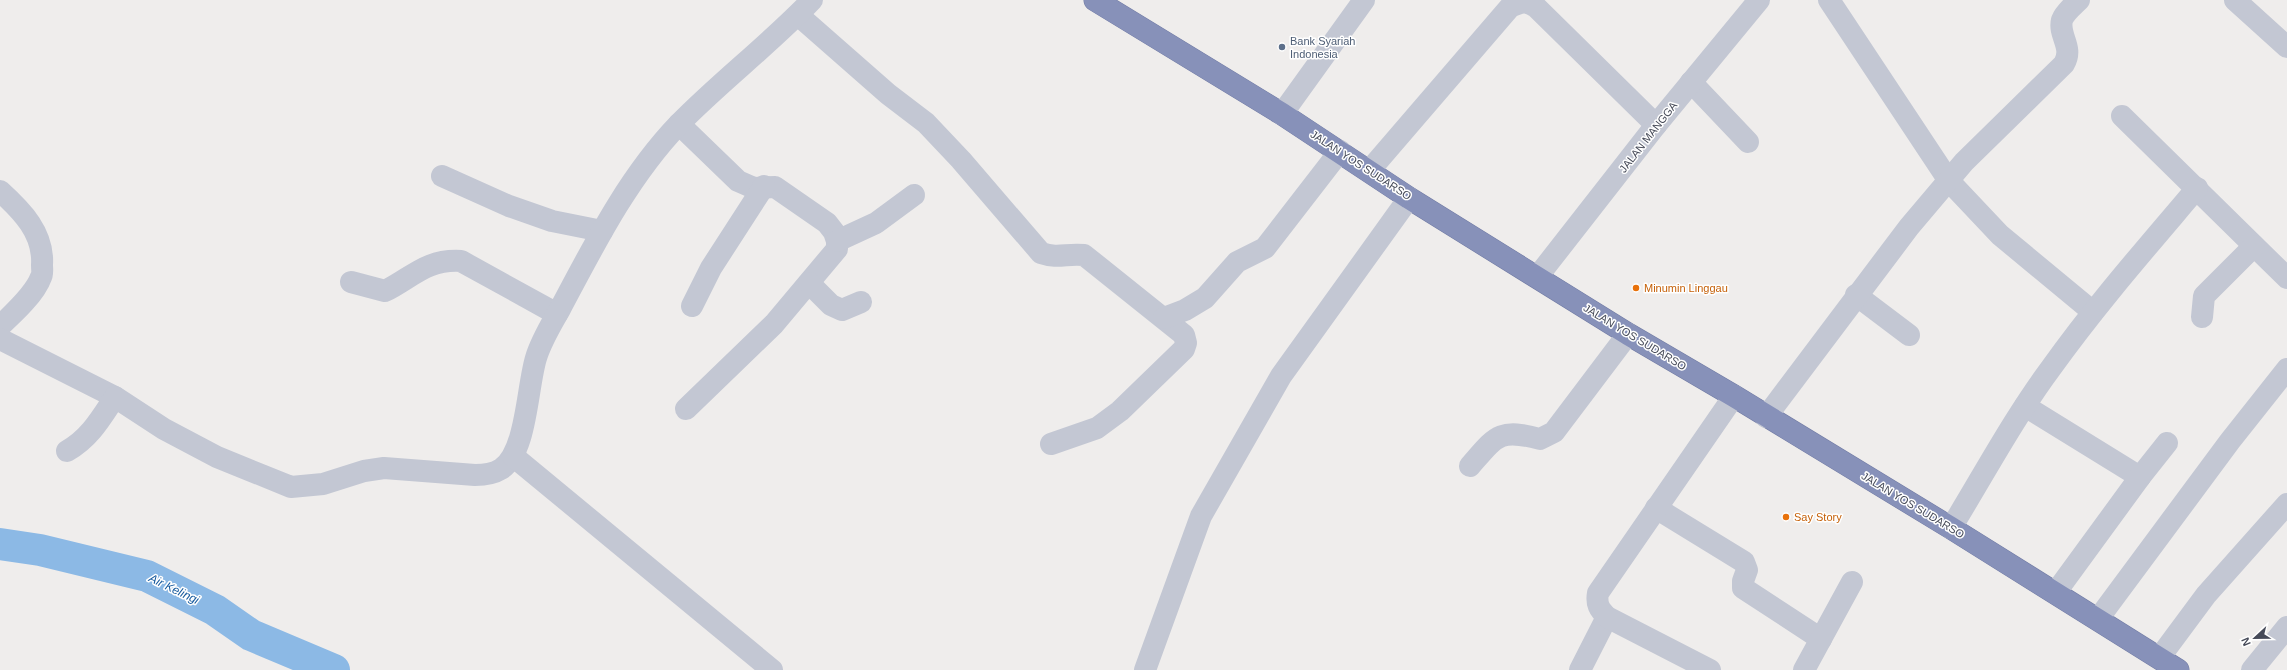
<svg xmlns="http://www.w3.org/2000/svg" width="2287" height="670" font-family="Helvetica,sans-serif">
	<style>
		.lines { fill: none; stroke-linecap: round; stroke-linejoin: round }
		.river { stroke: #8cb9e5; stroke-width: 32 }
		.highway-casing { stroke: #727ca4; stroke-width: 23 }
		.minor { stroke: #c3c7d3; stroke-width: 22 }
		.highway { stroke: #8791b9; stroke-width: 22 }
		.service-dot { fill: #5c6f8a; stroke: #fff; stroke-width: 1.5 }
		.food-dot { fill: #e8710a; stroke: #fff; stroke-width: 1.5 }
		.labels { text-anchor: middle; dominant-baseline: central; stroke-width: 3; stroke-linejoin: round; paint-order: stroke }
		.service-label { font-size: 11px; fill: #4e5e75; stroke: #fff; text-anchor: start }
		.street-label { font-size: 11px; fill: #464a58; stroke: #fff }
		.food-label { font-size: 11px; fill: #c56008; stroke: #fff; text-anchor: start }
		.water-label { font-size: 12px; font-style: italic; fill: #15599d; stroke: #fff }
	</style>
	<rect width="100%" height="100%" fill="#efedec"/>
	<g class="lines">
		<polyline class="river" points="0,544 40,550 147,576 215,610 251,635 334,670"/>
		<g class="highway-casing">
			<polyline id="highway" points="1095,0 1282,114 1409,198 1628,334 1734,396 1951,528 2178,670"/>
		</g>
		<g class="minor">
			<polyline points="1829,0 1949,181 2000,235 2093,312"/>
			<polyline points="2235,0 2287,47"/>
			<path d="M 798,15 L 888,94 L 926,123 L 961,160 L 1041,253 C 1059,259 1066,253 1084,255 L 1184,335 L 1186,343 L 1184,349 L 1120,411 L 1097,428 L 1051,444"/>
			<polyline points="1691,82 1748,142"/>
			<polyline points="1282,114 1364,0"/>
			<polyline points="2122,116 2287,278"/>
			<polyline points="679,124 738,181 754,188 775,187 827,223 834,232 837,241 837,249 774,324 686,409"/>
			<path d="M 1369,171 L 1510,7 C 1521,2 1526,0 1536,7 L 1656,125"/>
			<polyline points="442,176 509,206 552,221 602,231"/>
			<path d="M 0,191 C 22,211 44,233 42,265 C 42,269 43,274 41,277 C 35,294 13,314 0,326"/>
			<polyline points="837,241 876,223 914,195"/>
			<polyline points="1538,276 1656,125 1759,0"/>
			<path d="M 351,282 L 385,291 C 413,277 426,259 461,261 L 557,314"/>
			<polyline points="809,283 831,305 842,310 861,302"/>
			<polyline points="1856,295 1909,335"/>
			<polyline points="692,306 711,268 764,186"/>
			<polyline points="2202,317 2204,296 2254,246"/>
			<polyline points="1164,318 1185,310 1205,298 1237,262 1265,248 1340,151"/>
			<polyline points="0,339 115,397"/>
			<polyline points="2025,406 2140,477"/>
			<path d="M 1766,417 L 1909,227 L 1964,162 L 2064,64 C 2074,47 2058,36 2062,20 C 2065,12 2073,6 2079,0"/>
			<path d="M 67,451 C 90,438 101,418 115,397 L 164,429 L 217,457 L 291,487 L 323,484 L 364,471 L 384,468 L 475,475 C 484,475 493,474 501,469 C 527,452 527,387 536,358 C 541,341 551,325 560,309 C 594,245 628,177 679,124 C 721,81 770,44 812,0"/>
			<polyline points="513,456 772,670"/>
			<path d="M 1470,466 C 1496,436 1499,428 1540,439 L 1554,432 L 1628,334"/>
			<polyline points="1656,508 1744,562 1747,570 1743,581 1743,588 1821,639"/>
			<path d="M 1951,528 C 1984,474 2014,418 2051,368 C 2096,305 2147,247 2197,188"/>
			<polyline points="2056,592 2140,477 2167,443"/>
			<polyline points="2098,619 2230,441 2287,369"/>
			<polyline points="2160,657 2206,595 2287,504"/>
			<polyline points="1145,670 1201,516 1281,376 1409,198"/>
			<polyline points="1580,670 1607,617"/>
			<path d="M 1710,670 L 1607,617 C 1599,609 1596,604 1598,593 L 1734,396"/>
			<polyline points="1804,670 1852,582"/>
			<polyline points="2252,670 2287,627"/>
		</g>
		<use href="#highway" class="highway"/>
	</g>
	<circle class="service-dot" cx="1282" cy="47" r="4"/>
	<g class="food-dot">
		<circle cx="1636" cy="288" r="4"/>
		<circle cx="1786" cy="517" r="4"/>
	</g>
	<g class="labels">
		<g class="service-label">
			<text x="1290" y="41">Bank Syariah<tspan x="1290" dy="13">Indonesia</tspan></text>
		</g>
		<g class="street-label">
			<text transform="translate(1648 137) rotate(-52)">JALAN MANGGA</text>
			<text transform="translate(1361 165) rotate(33)">JALAN YOS SUDARSO</text>
			<text transform="translate(1635 337) rotate(31)">JALAN YOS SUDARSO</text>
			<text transform="translate(1913 505) rotate(31)">JALAN YOS SUDARSO</text>
		</g>
		<g class="food-label">
			<text x="1644" y="288">Minumin Linggau</text>
			<text x="1794" y="517">Say Story</text>
		</g>
		<g class="water-label">
			<text transform="translate(174 589) rotate(26)">Air Kelingi</text>
		</g>
	</g>
	<g transform="translate(2255 638) rotate(248)" stroke="#ffffff" stroke-width="3" paint-order="stroke">
	<path d="M0-3L7 15L0 10L-7 15Z" fill="#464a58"/>
	<text y="-6" font-size="11" font-weight="bold" text-anchor="middle" fill="#464a58">N</text>
	</g>
</svg>
